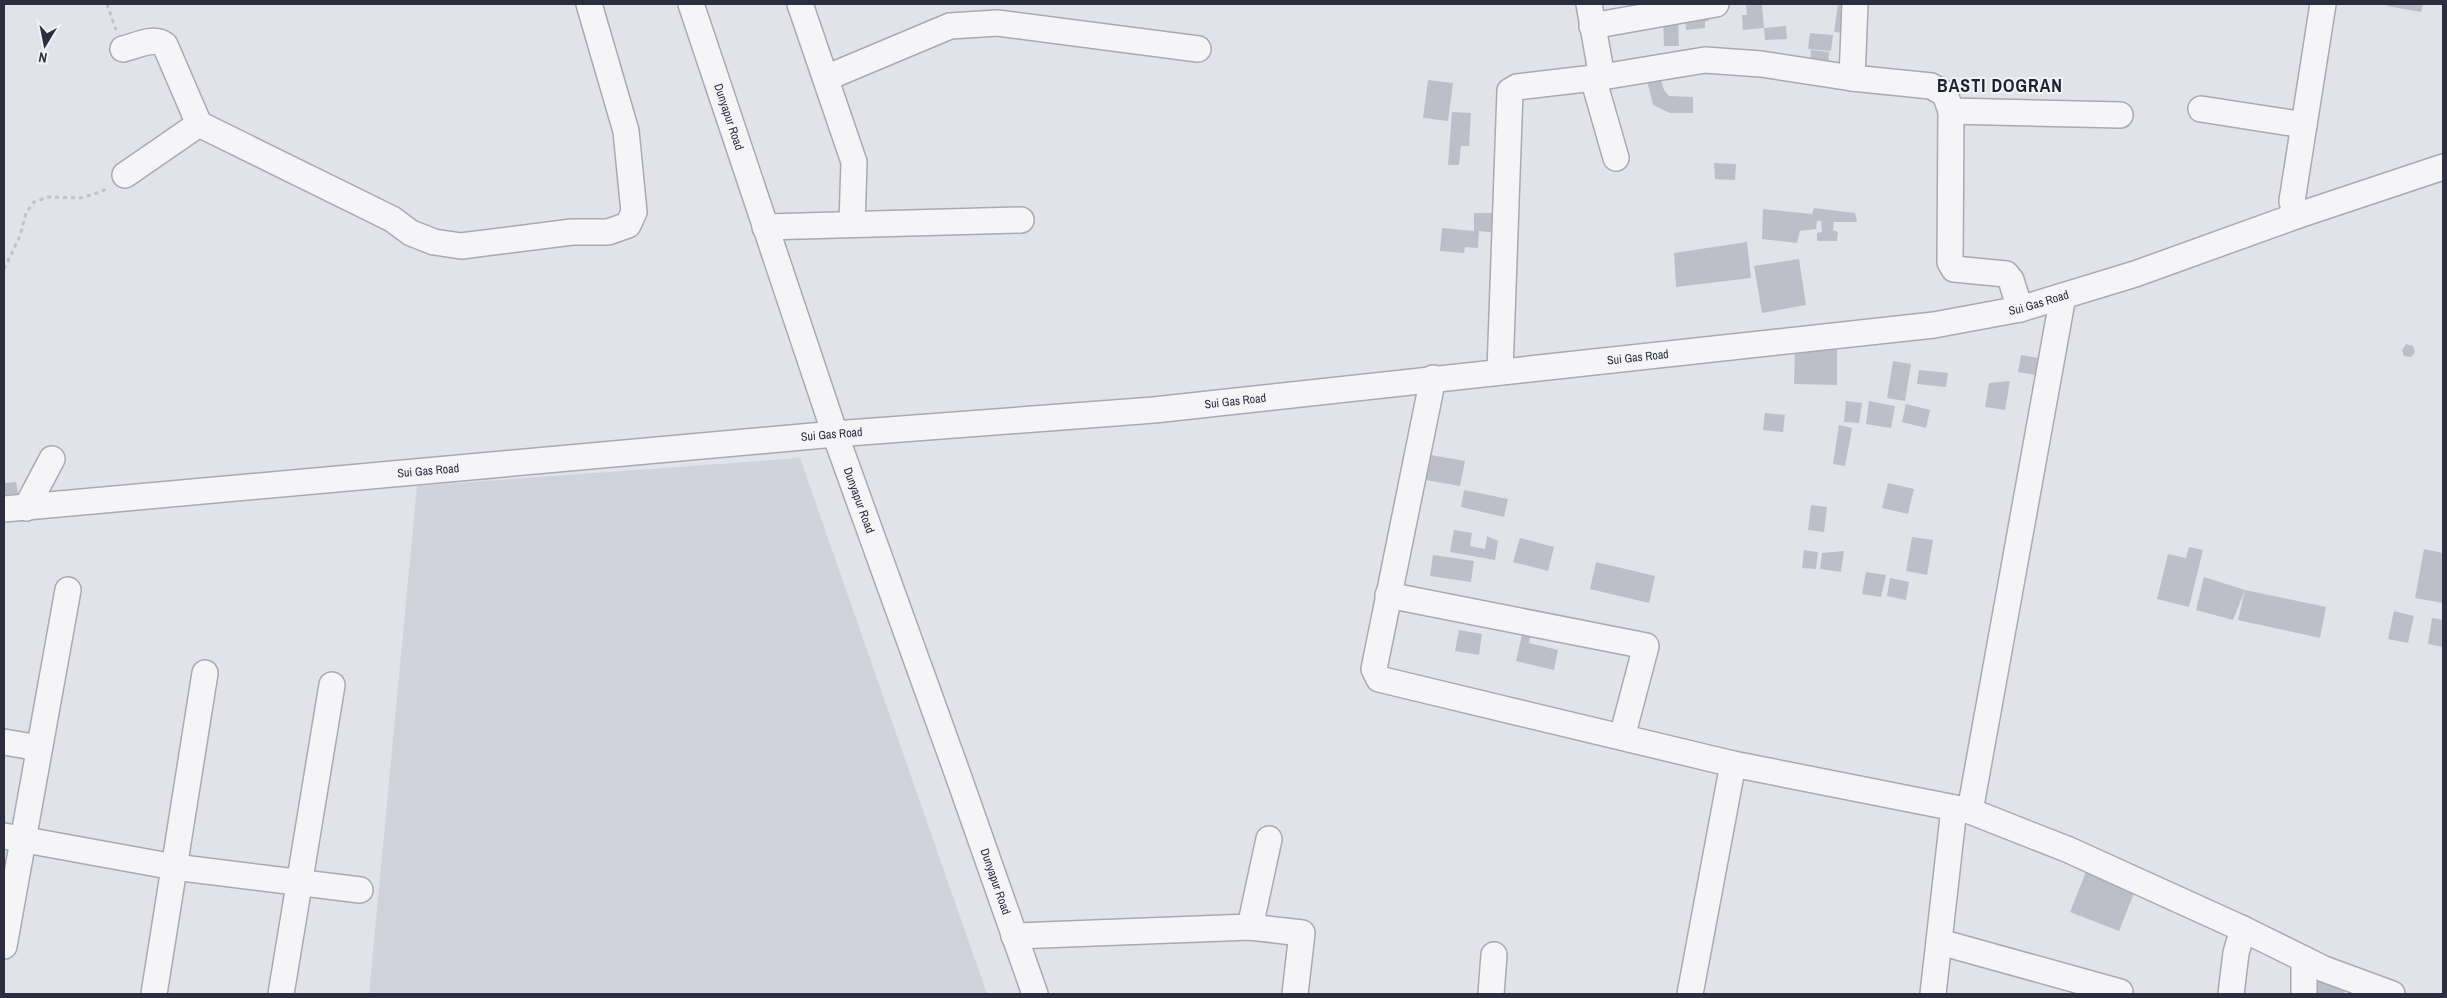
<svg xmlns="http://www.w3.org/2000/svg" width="2447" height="998" font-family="'Archivo Narrow',sans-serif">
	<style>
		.built { fill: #d1d2db }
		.building { fill: #bdbec9 }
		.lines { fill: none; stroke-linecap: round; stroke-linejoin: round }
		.minor-casing { stroke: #a8a9b3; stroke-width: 28 }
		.path { stroke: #c1c1c8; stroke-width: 3; stroke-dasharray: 4 4; stroke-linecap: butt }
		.minor { stroke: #f5f5f8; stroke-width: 25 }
		.labels { text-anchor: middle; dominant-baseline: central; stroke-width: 4; stroke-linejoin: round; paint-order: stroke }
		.street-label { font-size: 12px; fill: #2c2e40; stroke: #f2f3f7 }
		.district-label { font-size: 18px; font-weight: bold; letter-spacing: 1px; fill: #1e1f31; stroke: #f2f3f7 }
	</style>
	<rect width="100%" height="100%" fill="#e2e3e9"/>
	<polygon class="built" points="800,458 987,994 369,994 417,486"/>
	<g class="building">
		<polygon points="1746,4 1762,4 1764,28 1786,26 1787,39 1765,40 1764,28 1743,30 1742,15 1747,15"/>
		<polygon points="1838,4 1854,4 1851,34 1834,32"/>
		<polygon points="2387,4 2423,4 2421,12 2387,6"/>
		<polygon points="1709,13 1709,20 1705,22 1705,28 1686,30 1685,15"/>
		<polygon points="1663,20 1678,20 1679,46 1664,46"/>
		<polygon points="1810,33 1833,35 1831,51 1808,49"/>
		<polygon points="1811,50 1829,52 1828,68 1810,67"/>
		<polygon points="1659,74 1664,90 1669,96 1693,97 1693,113 1670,113 1653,105 1646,77"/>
		<polygon points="1428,80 1453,83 1448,121 1423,118"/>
		<polygon points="1452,112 1471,113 1469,146 1461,146 1459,165 1448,165"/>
		<polygon points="1714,163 1736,164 1735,180 1715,179"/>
		<polygon points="1814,208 1855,213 1857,222 1834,222 1833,230 1838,232 1837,241 1817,241 1817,233 1822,232 1821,221 1817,221 1816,229 1800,231 1797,243 1762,239 1763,209 1812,214"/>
		<polygon points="1474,213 1499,213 1499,233 1479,231 1478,248 1465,247 1464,253 1440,251 1442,228 1474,231"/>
		<polygon points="1747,242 1751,278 1676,287 1674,253"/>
		<polygon points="1799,259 1806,305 1762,313 1754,266"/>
		<polygon points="2406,344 2413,346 2415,352 2411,357 2404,356 2402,350"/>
		<polygon points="1795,348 1837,350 1837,385 1794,384"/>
		<polygon points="2021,355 2038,358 2035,375 2018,372"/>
		<polygon points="1893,361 1911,364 1905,401 1887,398"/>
		<polygon points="1919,370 1948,373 1946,387 1917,384"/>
		<polygon points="2010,381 2005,410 1985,407 1989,383"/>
		<polygon points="1846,401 1862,403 1859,423 1844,422"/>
		<polygon points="1869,401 1895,406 1891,428 1866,424"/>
		<polygon points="1906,404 1930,410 1926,428 1902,422"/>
		<polygon points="1765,413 1785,415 1783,432 1763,430"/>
		<polygon points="1839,425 1852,428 1845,466 1833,464"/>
		<polygon points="1425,454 1465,461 1460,486 1420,479"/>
		<polygon points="16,482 18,494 4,495 4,483"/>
		<polygon points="1888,483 1914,489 1908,514 1882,508"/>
		<polygon points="1464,490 1508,499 1504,517 1461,507"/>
		<polygon points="1811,505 1827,507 1824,532 1808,530"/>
		<polygon points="1454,530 1472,533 1470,546 1485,549 1487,536 1498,541 1495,560 1450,552"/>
		<polygon points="1912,537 1933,540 1927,575 1906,571"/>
		<polygon points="1520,538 1554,547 1548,571 1513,562"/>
		<polygon points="2189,547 2203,550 2189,607 2157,599 2168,554 2186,558"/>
		<polygon points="2424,549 2443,553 2443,603 2415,598"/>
		<polygon points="1804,550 1818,552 1816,569 1802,568"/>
		<polygon points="1844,551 1841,572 1820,569 1822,553"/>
		<polygon points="1433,555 1474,561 1471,582 1430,576"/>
		<polygon points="1596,562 1655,576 1649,603 1590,589"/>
		<polygon points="1866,572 1886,575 1881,597 1862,594"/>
		<polygon points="2204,577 2245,590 2233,620 2196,610"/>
		<polygon points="1890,578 1909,582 1906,600 1887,596"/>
		<polygon points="2245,590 2326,607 2320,638 2238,620"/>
		<polygon points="2394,611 2414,616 2408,643 2388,639"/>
		<polygon points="2432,618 2443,620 2443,647 2428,644"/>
		<polygon points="1524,626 1532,628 1529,643 1558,650 1554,670 1516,661"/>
		<polygon points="1459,630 1482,634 1479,655 1455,651"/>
		<polygon points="2087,869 2136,888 2119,931 2070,912"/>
		<polygon points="2315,973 2345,986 2344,994 2315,994"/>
	</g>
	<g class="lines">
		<g class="minor-casing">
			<g id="minor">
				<path id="s1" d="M 691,4 L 835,434 L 958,775 L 1035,994"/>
				<polyline points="800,4 854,162 852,224"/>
				<polyline points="1589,4 1602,77"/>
				<polyline points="1592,26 1716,4"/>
				<path d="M 123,49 C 136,46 154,36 165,45 L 199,124 L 392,219 L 411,233 L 434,242 L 461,246 L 572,232 L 608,232 L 628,225 L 634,212 L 626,131 L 589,4"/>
				<polyline points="826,78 950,26 997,23 1198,49"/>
				<polyline points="1593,78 1616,158"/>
				<polyline points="1852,78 1855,4"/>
				<polyline points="2201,109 2304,125"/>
				<polyline points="1951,111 2120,115"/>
				<polyline points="125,175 199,124"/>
				<polyline points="2296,216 2292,201 2323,4"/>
				<polyline points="765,227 1021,220"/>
				<polyline points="1500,371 1510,91 1517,87 1602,77 1705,60 1761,64 1852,78 1931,86 1945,94 1951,111 1950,262 1954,269 2006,274 2011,280 2020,309"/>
				<polyline points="1433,378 1374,669 1379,679 1733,764 1970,811 2069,850 2243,929 2324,969 2392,994"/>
				<polyline points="26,508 52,459"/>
				<path id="s2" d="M 4,509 L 835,434 L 1154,410 L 1934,325 L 2020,309 L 2135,274 L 2296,216 L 2443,167"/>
				<polyline points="1388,595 1646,646 1622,737"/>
				<polyline points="4,742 39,748"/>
				<polyline points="1970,811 2063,296"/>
				<polyline points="4,836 174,867 360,890"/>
				<polyline points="1250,927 1269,839"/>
				<polyline points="1014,936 1250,927 1302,933 1295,994"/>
				<polyline points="1940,942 2120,992"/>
				<polyline points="4,946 68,590"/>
				<polyline points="154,994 205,673"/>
				<polyline points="281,994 332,685"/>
				<polyline points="1491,994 1494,955"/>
				<polyline points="1690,994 1733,764"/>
				<polyline points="1933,994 1954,808"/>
				<polyline points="2231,994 2236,953 2243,929"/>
				<polyline points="2304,994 2304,959"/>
			</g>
		</g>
		<g class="path">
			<polyline points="107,4 116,30"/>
			<polyline points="4,269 20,236 26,213 34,202 48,197 80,198 101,192 108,187"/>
		</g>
		<use href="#minor" class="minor"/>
	</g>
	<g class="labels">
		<g class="street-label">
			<text stroke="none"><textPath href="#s1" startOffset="119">Dunyapur Road</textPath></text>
			<text stroke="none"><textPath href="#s2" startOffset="2046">Sui Gas Road</textPath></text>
			<text stroke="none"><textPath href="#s2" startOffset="1641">Sui Gas Road</textPath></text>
			<text stroke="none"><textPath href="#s2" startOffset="1236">Sui Gas Road</textPath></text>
			<text stroke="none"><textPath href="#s2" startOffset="831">Sui Gas Road</textPath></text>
			<text stroke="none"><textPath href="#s2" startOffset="426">Sui Gas Road</textPath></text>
			<text stroke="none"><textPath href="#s1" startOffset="524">Dunyapur Road</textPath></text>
			<text stroke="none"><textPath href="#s1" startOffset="929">Dunyapur Road</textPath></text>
		</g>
		<g class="district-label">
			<text x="2000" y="85">BASTI DOGRAN</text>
		</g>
	</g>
	<rect width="2447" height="998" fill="none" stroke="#2c2e40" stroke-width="10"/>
	<g transform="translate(45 45) rotate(190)" stroke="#f2f3f7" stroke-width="4" paint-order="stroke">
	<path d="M0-4L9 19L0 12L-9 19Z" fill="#2c2e40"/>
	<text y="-8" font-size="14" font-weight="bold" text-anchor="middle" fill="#2c2e40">N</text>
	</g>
</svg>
